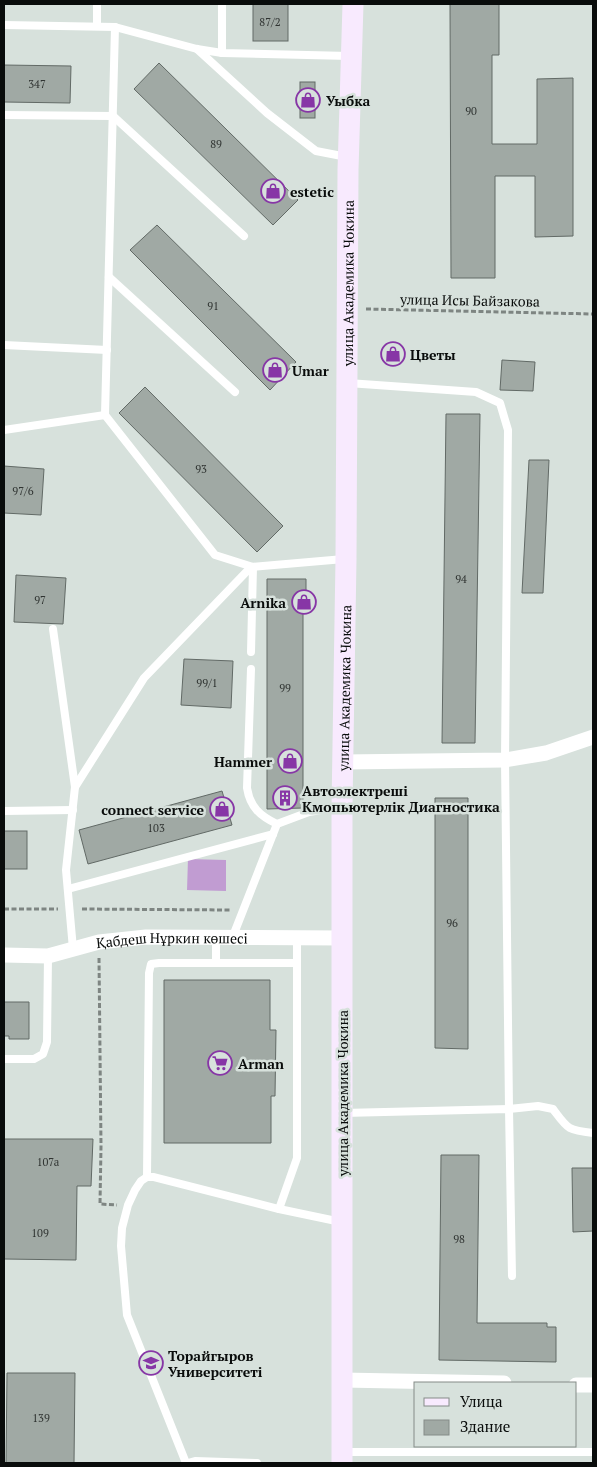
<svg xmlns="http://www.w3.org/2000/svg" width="597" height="1467" font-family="'PT Serif',serif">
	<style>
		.green { fill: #c19cd2 }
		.building { fill: #a0a9a4; stroke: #626a66 }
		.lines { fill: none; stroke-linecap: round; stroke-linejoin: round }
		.path { stroke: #7e8582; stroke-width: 3; stroke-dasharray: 5 2.5; stroke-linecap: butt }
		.lane { stroke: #fff; stroke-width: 8 }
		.street { stroke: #fff; stroke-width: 15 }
		.secondary { stroke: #f8eafe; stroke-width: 21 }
		.labels { text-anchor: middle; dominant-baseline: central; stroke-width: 5; stroke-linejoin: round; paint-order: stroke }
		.number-label { font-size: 11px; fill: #2f3331 }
		.poi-label { font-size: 14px; font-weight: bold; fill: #090c0b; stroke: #d7e1dc; text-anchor: start }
		.street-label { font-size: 14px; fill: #090c0b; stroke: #d7e1dc }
	</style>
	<rect width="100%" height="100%" fill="#d7e1dc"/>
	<polygon class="green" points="188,859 226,860 226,891 187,890"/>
	<g class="building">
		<rect x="253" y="4" width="35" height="37"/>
		<polygon points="450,4 499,4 499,55 492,55 492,144 537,144 537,79 573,78 573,236 535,237 535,176 495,176 495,278 451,278"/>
		<polygon points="159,63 298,200 273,225 134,89"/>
		<polygon points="4,65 71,66 70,103 4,102"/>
		<rect x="300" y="82" width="15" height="36"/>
		<polygon points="157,225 296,362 270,390 130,250"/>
		<polygon points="502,360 535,362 533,391 500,390"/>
		<polygon points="145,387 283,526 257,552 119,413"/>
		<polygon points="446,414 480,414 475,743 442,743"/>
		<polygon points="529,460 549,460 543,593 522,593"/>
		<polygon points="4,466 44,469 41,515 4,513"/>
		<polygon points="16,575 66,578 63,624 14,622"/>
		<polygon points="267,579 306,579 306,610 303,610 303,808 267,809"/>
		<polygon points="184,659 233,661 231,708 181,705"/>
		<polygon points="222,791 232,825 88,864 79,830"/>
		<polygon points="435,798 468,798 468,1049 435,1048"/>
		<rect x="4" y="831" width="23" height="38"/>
		<polygon points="164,980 270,980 270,1030 276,1030 275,1096 271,1096 271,1143 164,1143"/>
		<polygon points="4,1002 29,1002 29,1039 9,1039 9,1036 4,1036"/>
		<polygon points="4,1139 93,1139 91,1186 77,1186 76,1260 4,1259"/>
		<polygon points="441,1155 479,1155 477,1323 547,1323 547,1327 556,1327 556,1362 439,1360"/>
		<polygon points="572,1168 593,1168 593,1231 573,1232"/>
		<polygon points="7,1373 75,1373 74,1463 6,1463"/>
	</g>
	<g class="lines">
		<g class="path">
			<polyline points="366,309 593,314"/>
			<polyline points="4,909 58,909"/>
			<polyline points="82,909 231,910"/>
			<polyline points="99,958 101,1146 100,1204 117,1205"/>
		</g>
		<g class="lane">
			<polyline points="222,4 222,53"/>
			<polyline points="4,25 115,27 197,49 222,53 350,56"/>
			<polyline points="97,26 97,4"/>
			<polyline points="115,27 105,415 215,555 253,567 251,652"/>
			<polyline points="197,49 267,113 316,151 347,157"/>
			<polyline points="4,115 113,116 244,236"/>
			<polyline points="109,277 235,392"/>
			<polyline points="4,345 107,350"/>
			<path d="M 348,383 L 476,392 L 500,403 L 508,430 L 505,760 L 509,1109 L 538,1106 L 553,1109 C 568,1129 567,1130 593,1133"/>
			<polyline points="4,430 105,415"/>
			<polyline points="53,629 75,787"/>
			<path d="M 251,669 L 247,788 C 250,807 260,816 277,824"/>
			<polyline points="4,811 73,810"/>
			<polyline points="68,889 273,834"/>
			<polyline points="233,936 277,824 309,812 340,807"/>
			<polyline points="73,949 66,870 75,787 144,678 251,567 344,559"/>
			<polyline points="216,963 216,937"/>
			<polyline points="4,1059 34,1059 43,1054 47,1042 48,956"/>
			<polyline points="343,1113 509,1109 512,1276"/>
			<polyline points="147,1177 149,973 151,964 159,963 296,963"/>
			<polyline points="279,1209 297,1158 297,938"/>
			<polyline points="344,1452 593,1452"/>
			<polyline points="186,1463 127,1315 121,1246 122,1228 128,1205 135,1190 141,1181 147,1177 154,1177 279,1209 341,1222"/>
			<polyline points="188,1463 195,1461 257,1463"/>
		</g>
		<g class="street">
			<polyline points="343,762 505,760 546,753 593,737"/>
			<path id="s1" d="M 4,955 L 48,956 L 99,942 L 146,937 L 342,938"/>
			<polyline points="342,1380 504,1383"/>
			<polyline points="576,1385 593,1385"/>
		</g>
		<path class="secondary" id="s2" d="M 342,1463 L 342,807 L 346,559 L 348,170 L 353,4"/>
	</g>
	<defs>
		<g id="shop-ring" transform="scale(1.25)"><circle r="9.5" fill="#d7e1dc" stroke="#8736a6" stroke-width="1.5"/><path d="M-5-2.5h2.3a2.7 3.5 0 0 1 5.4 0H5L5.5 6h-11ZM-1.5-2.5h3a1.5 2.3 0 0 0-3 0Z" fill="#8736a6"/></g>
		<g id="building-ring" transform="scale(1.25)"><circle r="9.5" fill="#d7e1dc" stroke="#8736a6" stroke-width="1.5"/><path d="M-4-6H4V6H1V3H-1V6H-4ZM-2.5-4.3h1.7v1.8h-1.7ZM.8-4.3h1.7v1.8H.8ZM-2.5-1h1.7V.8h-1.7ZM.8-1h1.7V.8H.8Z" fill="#8736a6"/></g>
		<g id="supermarket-ring" transform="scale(1.25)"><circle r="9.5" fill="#d7e1dc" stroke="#8736a6" stroke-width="1.5"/><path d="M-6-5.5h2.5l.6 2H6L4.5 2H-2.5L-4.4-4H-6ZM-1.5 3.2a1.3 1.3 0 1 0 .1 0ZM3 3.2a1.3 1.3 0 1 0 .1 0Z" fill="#8736a6"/></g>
		<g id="university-ring" transform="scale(1.25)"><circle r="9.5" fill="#d7e1dc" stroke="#8736a6" stroke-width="1.5"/><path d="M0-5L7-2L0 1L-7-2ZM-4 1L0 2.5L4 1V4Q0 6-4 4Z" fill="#8736a6"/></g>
	</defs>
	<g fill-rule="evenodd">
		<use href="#shop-ring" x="308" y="100"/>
		<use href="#shop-ring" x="273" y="191"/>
		<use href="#shop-ring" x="393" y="354"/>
		<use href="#shop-ring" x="275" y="370"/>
		<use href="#shop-ring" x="304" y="602"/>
		<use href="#shop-ring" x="290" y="761"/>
		<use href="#building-ring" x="285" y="798"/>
		<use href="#shop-ring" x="222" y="809"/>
		<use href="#supermarket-ring" x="220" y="1063"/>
		<use href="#university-ring" x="151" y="1363"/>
	</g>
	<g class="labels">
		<g class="number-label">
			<text x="270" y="22">87/2</text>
			<text x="37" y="84">347</text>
			<text x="471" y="111">90</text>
			<text x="216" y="144">89</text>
			<text x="213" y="306">91</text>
			<text x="201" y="469">93</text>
			<text x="23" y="491">97/6</text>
			<text x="461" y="579">94</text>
			<text x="40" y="600">97</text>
			<text x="207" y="683">99/1</text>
			<text x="285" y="688">99</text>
			<text x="156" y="828">103</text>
			<text x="452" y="923">96</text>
			<text x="48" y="1162">107а</text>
			<text x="40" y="1233">109</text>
			<text x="459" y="1239">98</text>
			<text x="41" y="1418">139</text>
		</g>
		<g class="poi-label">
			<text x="326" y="100">Уыбка</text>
			<text x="290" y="191">estetic</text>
			<text x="410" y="354">Цветы</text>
			<text x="292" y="370">Umar</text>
			<text x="286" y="602" text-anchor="end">Arnika</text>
			<text x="272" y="761" text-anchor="end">Hammer</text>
			<text x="302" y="790">Автоэлектреші<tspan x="302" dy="16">Кмопьютерлік Диагностика</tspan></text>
			<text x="204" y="809" text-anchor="end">connect service</text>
			<text x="238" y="1063">Arman</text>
			<text x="168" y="1355">Торайгыров<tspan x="168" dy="16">Университеті</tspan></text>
		</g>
		<g class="street-label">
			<text stroke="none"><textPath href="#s2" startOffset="1180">улица Академика Чокина</textPath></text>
			<text transform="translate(470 300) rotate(1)">улица Исы Байзакова</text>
			<text stroke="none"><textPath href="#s2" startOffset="775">улица Академика Чокина</textPath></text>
			<text stroke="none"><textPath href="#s1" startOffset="170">Қабдеш Нұркин көшесі</textPath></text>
			<text transform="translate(342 1093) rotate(-90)">улица Академика Чокина</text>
		</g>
	</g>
	<rect width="597" height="1467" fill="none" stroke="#090c0b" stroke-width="10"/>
	<rect x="414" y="1382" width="162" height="65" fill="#d7e1dc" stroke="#858c88"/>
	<rect x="424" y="1398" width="25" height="8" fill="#f8eafe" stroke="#858c88"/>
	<text x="460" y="1407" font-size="15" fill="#090c0b">Улица</text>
	<rect x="424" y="1420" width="25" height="15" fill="#a0a9a4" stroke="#858c88"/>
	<text x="460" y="1432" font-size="15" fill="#090c0b">Здание</text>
</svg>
